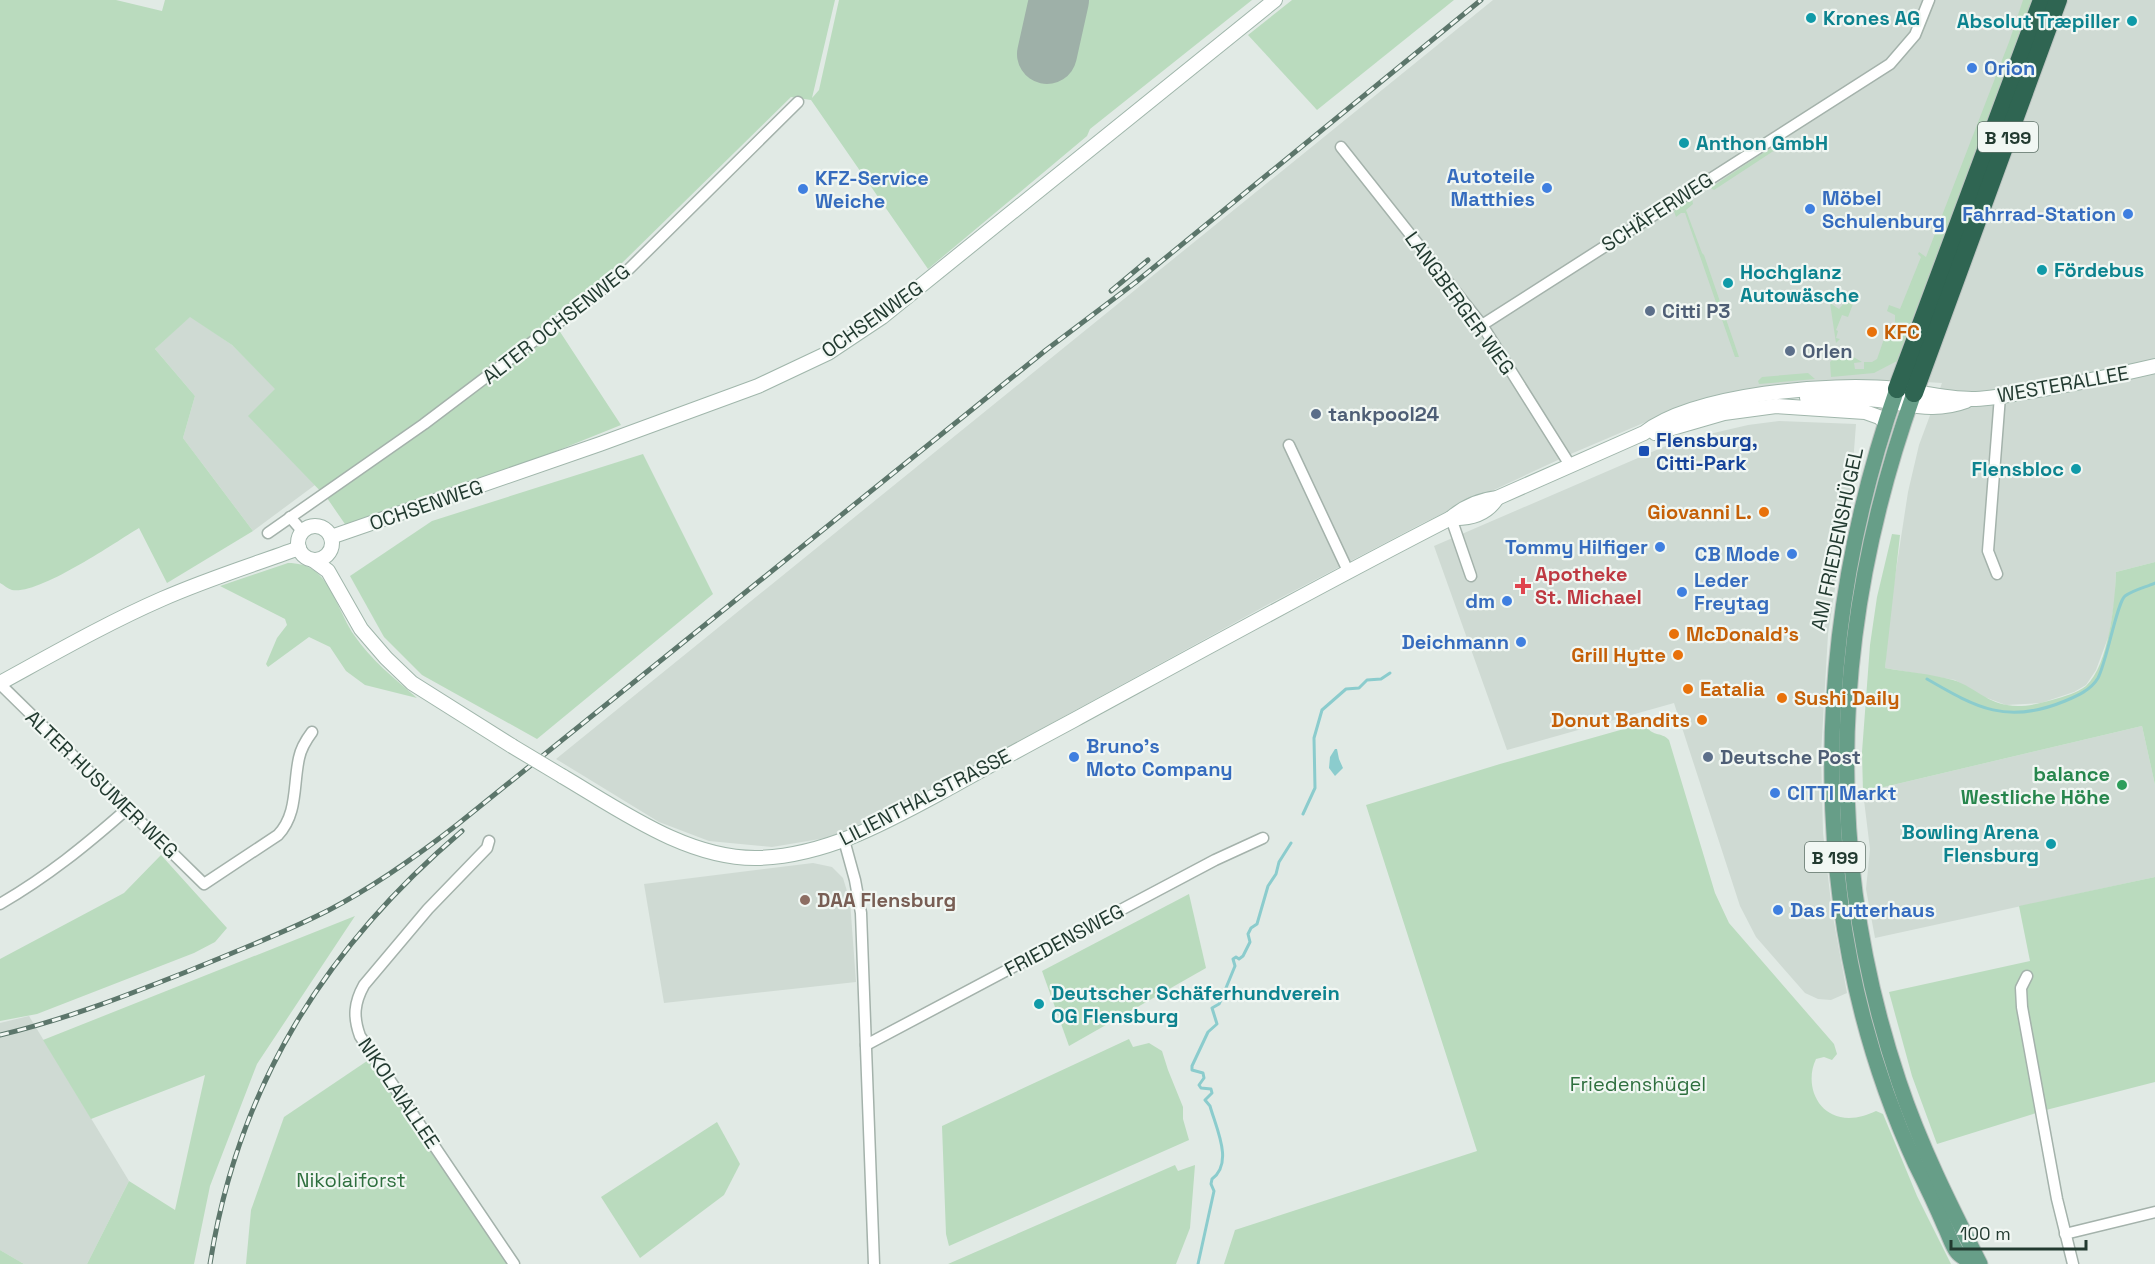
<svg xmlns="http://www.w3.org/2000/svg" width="2155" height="1264" font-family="'Space Grotesk',sans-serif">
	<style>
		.built { fill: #cfdad3 }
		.green { fill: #badbbe }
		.water { fill: #8bcccd }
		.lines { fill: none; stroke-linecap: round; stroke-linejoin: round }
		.stream { stroke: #8bcccd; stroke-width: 3 }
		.runway { stroke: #9eb0a8; stroke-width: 60 }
		.street-casing { stroke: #a4b2ab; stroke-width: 13 }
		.secondary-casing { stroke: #a0b6ab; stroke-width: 16 }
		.primary-casing { stroke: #bdc4c1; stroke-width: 17 }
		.highway-casing { stroke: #bdc4c1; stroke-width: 20 }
		.street { stroke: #fff; stroke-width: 10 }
		.secondary { stroke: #fff; stroke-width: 14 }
		.primary { stroke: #679e88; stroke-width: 15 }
		.highway { stroke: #2f6552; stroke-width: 18 }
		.rail-casing { stroke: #5c766b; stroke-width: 5 }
		.rail { stroke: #f1f7f3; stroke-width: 3; stroke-dasharray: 9; stroke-linecap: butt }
		.secondary-bridge-casing { stroke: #a0b6ab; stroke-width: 16; stroke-linecap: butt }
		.secondary-bridge { stroke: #fff; stroke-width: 14 }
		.culture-dot { fill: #0f9aa8; stroke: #f1f7f3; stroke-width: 2 }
		.shop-dot { fill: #3f7fe0; stroke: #f1f7f3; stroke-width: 2 }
		.service-dot { fill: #5c6f8a; stroke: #f1f7f3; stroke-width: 2 }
		.food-dot { fill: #e8710a; stroke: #f1f7f3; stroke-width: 2 }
		.transit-dot { fill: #1a4fb4; stroke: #f1f7f3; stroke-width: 2 }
		.health-dot { fill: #e0444e; stroke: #f1f7f3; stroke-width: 2 }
		.leisure-dot { fill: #2e9e5b; stroke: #f1f7f3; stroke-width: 2 }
		.education-dot { fill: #8d6e63; stroke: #f1f7f3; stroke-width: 2 }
		.labels { text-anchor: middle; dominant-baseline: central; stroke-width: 4.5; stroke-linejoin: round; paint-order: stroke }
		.shield { fill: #f1f7f3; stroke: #60736a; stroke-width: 1.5 }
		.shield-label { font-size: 18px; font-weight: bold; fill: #223a30 }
		.culture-label { font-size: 20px; font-weight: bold; fill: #0d838f; stroke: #f1f7f3; text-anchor: start }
		.shop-label { font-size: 20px; font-weight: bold; fill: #366cbe; stroke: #f1f7f3; text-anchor: start }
		.street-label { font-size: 20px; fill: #223a30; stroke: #f1f7f3 }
		.service-label { font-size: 20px; font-weight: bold; fill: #4e5e75; stroke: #f1f7f3; text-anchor: start }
		.food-label { font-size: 20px; font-weight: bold; fill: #c56008; stroke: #f1f7f3; text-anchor: start }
		.transit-label { font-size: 20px; font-weight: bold; fill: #164399; stroke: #f1f7f3; text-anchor: start }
		.health-label { font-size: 20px; font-weight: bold; fill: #be3a42; stroke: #f1f7f3; text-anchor: start }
		.leisure-label { font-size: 20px; font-weight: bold; fill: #27864d; stroke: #f1f7f3; text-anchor: end }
		.education-label { font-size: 20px; font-weight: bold; fill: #785e54; stroke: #f1f7f3; text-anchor: start }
		.park-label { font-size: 20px; fill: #2e6f3e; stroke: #f1f7f3 }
	</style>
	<rect width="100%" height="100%" fill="#e1eae5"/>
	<g class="built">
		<polygon points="1493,0 2155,0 2155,562 2116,572 2115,599 2109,635 2096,670 2086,685 2074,692 2041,703 2006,705 1979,695 1955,680 1885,668 1889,616 1908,492 1919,445 1942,383 1892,380 1751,390 1674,410 1573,453 1423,523 1267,605 850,834 772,847 709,841 659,822 556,759"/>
		<polygon points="190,316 232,345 276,389 249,416 315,485 253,531 183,438 195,396 155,349"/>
		<polygon points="1779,421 1856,424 1852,477 1828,634 1821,754 1823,833 1832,911 1847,993 1831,1000 1818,999 1805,993 1756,937 1740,906 1674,703 1507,750 1434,546 1675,442 1748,425"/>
		<polygon points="2142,726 2155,785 2155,877 1875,938 1866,889 1870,849 1863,792"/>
		<polygon points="813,863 832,867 843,878 850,901 856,982 664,1003 644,884"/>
		<polygon points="29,1016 129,1181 87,1264 24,1264 0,1250 0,1023"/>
	</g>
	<g class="green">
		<path d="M 0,0 L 116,0 L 162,11 L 165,0 L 835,0 L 812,98 L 819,90 L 839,0 L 1252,0 L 1090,129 L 1087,136 L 928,269 L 811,100 L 791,97 L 622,263 L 551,318 L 621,425 L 499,474 L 347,527 L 327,498 L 248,416 L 275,389 L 232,345 L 190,317 L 155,349 L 195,396 L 183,438 L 253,531 L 167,583 L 139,528 C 114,543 39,595 12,590 C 8,589 4,585 0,583 Z"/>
		<polygon points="1292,0 1454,0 1317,110 1248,35"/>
		<path d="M 2023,0 L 2033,0 C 1991,122 1941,240 1897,361 L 1874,373 L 1831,377 L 1830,362 L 1839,354 L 1850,355 L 1862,362 L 1854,363 L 1855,369 L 1864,369 L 1864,362 L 1872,362 L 1877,359 L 1885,336 L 1895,322 L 1895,315 L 1887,311 L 1889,305 L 1900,309 L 1921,257 L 1918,254 L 1919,252 L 1926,257 L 2009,42 Z"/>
		<polygon points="1778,143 1781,146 1714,190 1710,188"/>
		<polygon points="1692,198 1693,204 1686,210 1702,253 1704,255 1739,357 1735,357 1685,213 1681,213 1676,217 1674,211"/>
		<polygon points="1849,297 1853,299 1852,303 1853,304 1848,317 1842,315 1836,330 1838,331 1836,338 1840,339 1836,343 1830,303 1839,309"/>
		<polygon points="1808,373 1815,379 1759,384 1758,381 1762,377"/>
		<polygon points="643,454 713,594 537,739 422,675 384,637 350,576 432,521"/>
		<path d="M 1892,534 L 1900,535 L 1885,668 C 1907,672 1931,674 1953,680 C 1971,685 1986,702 2007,705 C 2021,708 2038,704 2052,700 C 2063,697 2077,693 2086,686 C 2109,665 2115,602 2116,572 L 2155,562 L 2155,785 L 2142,726 L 1863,792 L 1862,752 L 1870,645 L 1877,597 Z"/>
		<path d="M 288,563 C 297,563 307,565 315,571 C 332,584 341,616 354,635 C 370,659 395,679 417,698 L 365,685 L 346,671 L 330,647 L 309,637 L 268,667 L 266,664 L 277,638 L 287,625 L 285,619 L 220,586 Z"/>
		<path d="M 1645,723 C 1651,738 1661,731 1669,740 L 1715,893 L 1729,923 L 1834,1044 L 1837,1054 L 1832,1060 L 1824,1057 L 1816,1059 C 1804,1084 1817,1118 1849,1118 C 1859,1118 1867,1115 1876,1111 L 1883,1114 L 1917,1196 L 1951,1264 L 1224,1264 L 1235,1230 L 1477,1151 L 1366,805 L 1500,764 Z"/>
		<polygon points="161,855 227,928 215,942 194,953 37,1014 0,1021 0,959 124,893"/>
		<polygon points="2155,877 2155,1082 2046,1110 1937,1144 1912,1076 1889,992 2030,961 2019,906"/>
		<polygon points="1189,894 1206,968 1069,1046 1042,971"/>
		<polygon points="355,916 257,1064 210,1186 194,1264 87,1264 129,1181 175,1210 205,1075 91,1119 43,1040"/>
		<polygon points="1129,1039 1133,1047 1149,1043 1162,1051 1168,1070 1183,1107 1183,1119 1189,1140 949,1246 946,1234 942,1126"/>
		<polygon points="370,1059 509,1264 246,1264 251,1210 284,1117"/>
		<polygon points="717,1122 740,1164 724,1195 640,1258 601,1197"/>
		<polygon points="1175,1165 1178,1171 1195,1165 1190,1228 1176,1264 948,1264"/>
		<polygon points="0,1250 24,1264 0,1264"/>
	</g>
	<polygon class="water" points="1335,749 1337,749 1339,759 1343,768 1335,776 1329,768 1330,757"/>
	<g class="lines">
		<g class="stream">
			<path d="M 1927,679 C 1977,708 2007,725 2065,701 C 2077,696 2091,690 2098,678 C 2107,661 2117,602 2125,596 C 2133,590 2146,587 2155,583"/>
			<polyline points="1303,814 1315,788 1314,738 1322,710 1346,689 1359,688 1367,680 1381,679 1390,673"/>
			<path d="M 1198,1264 L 1214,1191 L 1211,1184 L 1212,1179 C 1234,1163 1216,1128 1210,1106 L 1205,1100 L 1212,1093 L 1211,1089 L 1201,1088 L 1199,1085 L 1204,1078 L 1203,1073 L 1192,1070 L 1192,1066 L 1208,1032 L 1217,1024 L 1212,1008 L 1219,1004 L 1221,1000 L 1235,966 L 1233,959 L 1236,957 L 1239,959 L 1243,956 L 1250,942 L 1248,934 L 1251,928 L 1257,924 L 1268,886 L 1276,874 L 1279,862 L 1291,843"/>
		</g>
		<polyline class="runway" points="1047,54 1059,0"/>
		<g class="street-casing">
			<g id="street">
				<polyline points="1341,147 1482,325 1570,465"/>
				<polyline points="1482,325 1890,64 1915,35 1929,0"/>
				<polyline points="1289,445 1348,571"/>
				<polyline points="290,517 303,532"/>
				<polyline points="1451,518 1471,576"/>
				<polyline points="268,533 424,424 629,269 798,102"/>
				<polyline points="1997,574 1988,551 2000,396"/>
				<path d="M 0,684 L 204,884 L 278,835 C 298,814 293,785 299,758 C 301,748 306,740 312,732"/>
				<polyline points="844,840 855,880 861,913 874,1264"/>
				<path d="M 489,841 L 487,848 L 428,909 L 364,985 C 354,1003 353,1017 360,1036 L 514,1264"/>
				<path d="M 0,904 C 48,876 85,846 127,809"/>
				<polyline points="2027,976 2021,988 2022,1007 2057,1199 2073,1264"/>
				<polyline points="866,1045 1215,860 1263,838"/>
				<polyline points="2065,1234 2155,1212"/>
			</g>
		</g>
		<g class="secondary-casing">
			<g id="secondary">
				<path d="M 1807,398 C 1830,397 1855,398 1878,400 C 1910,404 1934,413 1966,401"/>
				<polyline points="1655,433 1724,413 1776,406 1865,412 1879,417 1886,423"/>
				<path d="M 1451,518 C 1470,519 1487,514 1497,498"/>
				<circle cx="315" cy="543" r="17"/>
				<polyline points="331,537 600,444 758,386 828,353 882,317 1275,0"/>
				<polyline points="313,560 328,571 361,629 386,658 412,683 512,746"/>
				<path d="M 0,683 C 53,654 107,623 162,599 C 207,579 253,565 299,548"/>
				<path d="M 562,776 C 620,810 687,859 757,858 C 828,856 890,820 951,787 C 992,764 1033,742 1074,720 C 1199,652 1324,583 1451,518 C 1464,507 1480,500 1497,498 L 1644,433 C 1695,394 1831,382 1895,389 C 1920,392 1946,399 1972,399 C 1990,399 2008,395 2026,392 C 2069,385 2112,376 2155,366"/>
			</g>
		</g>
		<g class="primary-casing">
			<g id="primary">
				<path d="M 1897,389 C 1810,638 1804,922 1916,1165 C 1926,1185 1936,1206 1945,1227 C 1949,1235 1952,1246 1957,1252 C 1960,1257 1970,1261 1976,1264"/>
				<path d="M 1914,393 C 1833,620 1822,852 1899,1082 C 1920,1145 1950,1205 1980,1264"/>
			</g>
		</g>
		<g class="highway-casing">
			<g id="highway">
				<polyline points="1897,389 2042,0"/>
				<polyline points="1914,393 2058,0"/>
			</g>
		</g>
		<use href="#street" class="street"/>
		<use href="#secondary" class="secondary"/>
		<use href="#primary" class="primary"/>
		<use href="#highway" class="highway"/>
		<g class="rail-casing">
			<g id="rail">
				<polyline points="1111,291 1148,260"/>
				<path d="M 0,1035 C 64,1020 125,996 186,972 C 234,952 282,934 329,910 C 375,886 417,856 458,824 L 1046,350 L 1136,282 L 1481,0"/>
				<path d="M 210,1264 C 238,1085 326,947 462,831"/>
			</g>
		</g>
		<use href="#rail" class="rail"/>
		<g class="secondary-bridge-casing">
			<polyline id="secondary-bridge" points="512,746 562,776"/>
		</g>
		<use href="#secondary-bridge" class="secondary-bridge"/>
	</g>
	<g class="culture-dot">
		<circle cx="1811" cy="18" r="6"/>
		<circle cx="2132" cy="21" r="6"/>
		<circle cx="1684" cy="143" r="6"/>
		<circle cx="2042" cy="270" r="6"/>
		<circle cx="1728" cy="283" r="6"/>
		<circle cx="2076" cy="469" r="6"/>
		<circle cx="2051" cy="844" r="6"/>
		<circle cx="1039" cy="1004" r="6"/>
	</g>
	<g class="shop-dot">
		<circle cx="1972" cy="68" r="6"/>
		<circle cx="1547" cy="188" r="6"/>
		<circle cx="803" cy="189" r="6"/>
		<circle cx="1810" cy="209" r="6"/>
		<circle cx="2128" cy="214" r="6"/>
		<circle cx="1660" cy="547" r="6"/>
		<circle cx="1792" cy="554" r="6"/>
		<circle cx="1682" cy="592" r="6"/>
		<circle cx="1507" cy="601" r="6"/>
		<circle cx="1521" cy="642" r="6"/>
		<circle cx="1074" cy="757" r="6"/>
		<circle cx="1775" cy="793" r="6"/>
		<circle cx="1778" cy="910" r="6"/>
	</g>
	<g class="service-dot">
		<circle cx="1650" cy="311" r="6"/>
		<circle cx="1790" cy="351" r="6"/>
		<circle cx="1316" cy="414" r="6"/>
		<circle cx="1708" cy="757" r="6"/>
	</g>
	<g class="food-dot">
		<circle cx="1872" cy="332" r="6"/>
		<circle cx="1764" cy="512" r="6"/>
		<circle cx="1674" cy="634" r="6"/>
		<circle cx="1678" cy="655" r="6"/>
		<circle cx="1688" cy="689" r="6"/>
		<circle cx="1782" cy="698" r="6"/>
		<circle cx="1702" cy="720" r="6"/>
	</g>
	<rect class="transit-dot" x="1638" y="445" width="12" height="12" rx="3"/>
	<path class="health-dot" d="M1520 577h6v6h6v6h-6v6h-6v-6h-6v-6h6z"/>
	<circle class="leisure-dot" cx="2122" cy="785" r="6"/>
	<circle class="education-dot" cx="805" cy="900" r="6"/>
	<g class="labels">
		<g class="shield">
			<rect x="1978" y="122" width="60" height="30" rx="4.5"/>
			<rect x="1805" y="842" width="60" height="30" rx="4.5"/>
		</g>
		<g class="shield-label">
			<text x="2008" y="137">B 199</text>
			<text x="1835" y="857">B 199</text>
		</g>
		<g class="culture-label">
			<text x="1823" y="18">Krones AG</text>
			<text x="2120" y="21" text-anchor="end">Absolut Træpiller</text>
			<text x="1696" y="143">Anthon GmbH</text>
			<text x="2054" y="270">Fördebus</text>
			<text x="1740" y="272">Hochglanz<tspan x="1740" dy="23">Autowäsche</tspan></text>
			<text x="2064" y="469" text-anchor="end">Flensbloc</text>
			<text x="2039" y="832" text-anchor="end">Bowling Arena<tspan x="2039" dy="23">Flensburg</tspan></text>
			<text x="1051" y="993">Deutscher Schäferhundverein<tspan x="1051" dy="23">OG Flensburg</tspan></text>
		</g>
		<g class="shop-label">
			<text x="1984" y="68">Orion</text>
			<text x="1535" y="176" text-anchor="end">Autoteile<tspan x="1535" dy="23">Matthies</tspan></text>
			<text x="815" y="178">KFZ-Service<tspan x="815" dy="23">Weiche</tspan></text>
			<text x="1822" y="198">Möbel<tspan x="1822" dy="23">Schulenburg</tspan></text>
			<text x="2116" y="214" text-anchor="end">Fahrrad-Station</text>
			<text x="1648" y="547" text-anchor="end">Tommy Hilfiger</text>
			<text x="1780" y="554" text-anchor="end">CB Mode</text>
			<text x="1694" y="580">Leder<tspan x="1694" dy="23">Freytag</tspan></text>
			<text x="1495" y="601" text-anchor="end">dm</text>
			<text x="1509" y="642" text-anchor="end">Deichmann</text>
			<text x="1086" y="746">Bruno's<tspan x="1086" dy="23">Moto Company</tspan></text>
			<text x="1787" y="793">CITTI Markt</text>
			<text x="1790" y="910">Das Futterhaus</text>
		</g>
		<g class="street-label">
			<text transform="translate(1657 212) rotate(-33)">SCHÄFERWEG</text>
			<text transform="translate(1460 303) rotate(54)">LANGBERGER WEG</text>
			<text transform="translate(872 319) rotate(-35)">OCHSENWEG</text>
			<text transform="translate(556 324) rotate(-38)">ALTER OCHSENWEG</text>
			<text transform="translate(2063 384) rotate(-10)">WESTERALLEE</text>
			<text transform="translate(426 505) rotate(-19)">OCHSENWEG</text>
			<text transform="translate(1837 539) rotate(-78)">AM FRIEDENSHÜGEL</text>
			<text transform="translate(102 784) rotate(44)">ALTER HUSUMER WEG</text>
			<text transform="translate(925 797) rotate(-27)">LILIENTHALSTRASSE</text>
			<text transform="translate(1064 940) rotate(-28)">FRIEDENSWEG</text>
			<text transform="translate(399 1093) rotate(56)">NIKOLAIALLEE</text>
		</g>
		<g class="service-label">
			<text x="1662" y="311">Citti P3</text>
			<text x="1802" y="351">Orlen</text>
			<text x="1328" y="414">tankpool24</text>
			<text x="1720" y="757">Deutsche Post</text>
		</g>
		<g class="food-label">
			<text x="1884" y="332">KFC</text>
			<text x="1752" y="512" text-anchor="end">Giovanni L.</text>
			<text x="1686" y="634">McDonald's</text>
			<text x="1666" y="655" text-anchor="end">Grill Hytte</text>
			<text x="1700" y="689">Eatalia</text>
			<text x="1794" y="698">Sushi Daily</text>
			<text x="1690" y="720" text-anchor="end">Donut Bandits</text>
		</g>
		<g class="transit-label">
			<text x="1656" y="440">Flensburg,<tspan x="1656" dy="23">Citti-Park</tspan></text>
		</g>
		<g class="health-label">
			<text x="1535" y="574">Apotheke<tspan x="1535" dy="23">St. Michael</tspan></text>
		</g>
		<g class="leisure-label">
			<text x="2110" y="774">balance<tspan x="2110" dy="23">Westliche Höhe</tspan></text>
		</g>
		<g class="education-label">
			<text x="817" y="900">DAA Flensburg</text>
		</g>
		<g class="park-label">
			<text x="1638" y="1084">Friedenshügel</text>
			<text x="351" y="1180">Nikolaiforst</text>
		</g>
	</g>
	<path d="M1951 1240v9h135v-9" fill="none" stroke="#223a30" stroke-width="3"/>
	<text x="1960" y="1240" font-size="18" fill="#223a30" stroke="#f1f7f3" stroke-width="4.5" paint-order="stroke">100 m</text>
</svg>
